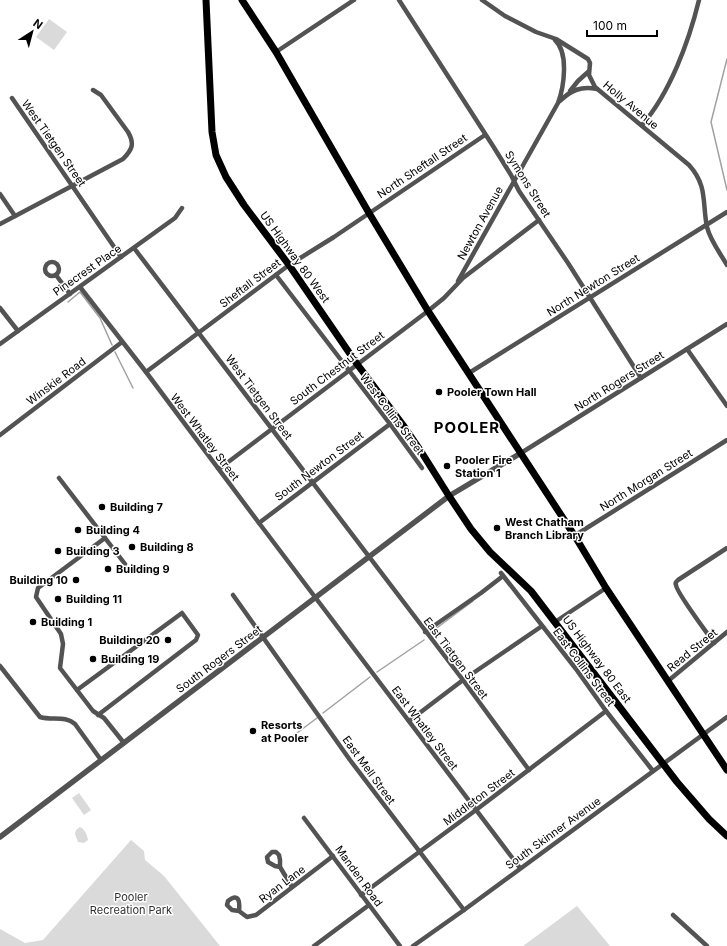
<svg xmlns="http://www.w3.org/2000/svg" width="727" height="946" font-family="Inter,sans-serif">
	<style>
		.green { fill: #dadada }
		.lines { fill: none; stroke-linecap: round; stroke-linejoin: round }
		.stream { stroke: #a1a1a1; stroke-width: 1.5 }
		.minor { stroke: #535353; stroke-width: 4.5 }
		.tertiary { stroke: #535353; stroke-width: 5.5 }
		.primary { stroke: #000; stroke-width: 7 }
		.poi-dot { fill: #000; stroke: #fff; stroke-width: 1.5 }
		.labels { text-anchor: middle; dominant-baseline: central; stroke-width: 3; stroke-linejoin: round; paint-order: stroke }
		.street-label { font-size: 11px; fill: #000; stroke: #fff }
		.poi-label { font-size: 11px; font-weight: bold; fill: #000; stroke: #fff; text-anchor: start }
		.park-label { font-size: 11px; fill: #313131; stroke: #fff }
		.district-label { font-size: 15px; font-weight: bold; letter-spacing: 1px; fill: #000; stroke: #fff }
	</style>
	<rect width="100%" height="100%" fill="#fff"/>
	<g class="green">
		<polygon points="49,19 67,32 54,50 36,37"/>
		<polygon points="79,793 91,810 84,815 72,798"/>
		<path d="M 80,827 C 85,829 87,835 88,840 L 84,843 L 78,842 L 75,834 L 76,830 Z"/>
		<polygon points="131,840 144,851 145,860 164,876 220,946 0,946 0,929 25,943 43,940"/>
		<polygon points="577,906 610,946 523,946"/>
	</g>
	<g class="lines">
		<g class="stream">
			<polyline points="727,59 711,122 727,190"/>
			<polyline points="68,302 80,292 100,318 112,345"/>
			<polyline points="115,352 133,388"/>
			<polyline points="430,633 473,601"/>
			<polyline points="377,672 424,640"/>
			<polyline points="323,713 370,677"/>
			<polyline points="293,736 317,718"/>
		</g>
		<g class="minor">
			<polyline points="399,0 493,146 511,175 519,191 568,263 641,378"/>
			<path d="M 482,0 L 505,16 L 536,32 L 556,39 L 588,59 L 590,63 L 589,75 L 595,87 L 689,165 C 708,186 702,203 707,227 C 710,240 720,253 727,265"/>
			<polyline points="276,52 354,0"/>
			<polyline points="570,91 578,81 588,72"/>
			<polyline points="12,98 121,257"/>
			<path d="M 560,101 C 571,90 581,86 597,89"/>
			<path d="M 642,125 C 670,93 689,41 699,0"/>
			<polyline points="0,194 15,216"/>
			<path d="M 0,224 L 123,159 C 132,150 135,144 128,132 L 101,95 L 93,90"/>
			<polyline points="134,248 463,680 529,770"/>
			<circle cx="52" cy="269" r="7"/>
			<polyline points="56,275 70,294"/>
			<polyline points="276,275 390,424 422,468"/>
			<path d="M 458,281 L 558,103 C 564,87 569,53 555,40"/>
			<polyline points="80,287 146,372 259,523 520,868"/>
			<polyline points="0,308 18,331"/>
			<polyline points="0,344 175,218 182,208"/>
			<polyline points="687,349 727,406"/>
			<polyline points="146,372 289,265 334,237 485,135"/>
			<polyline points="469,373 727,212"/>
			<polyline points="0,435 122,342"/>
			<polyline points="521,453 727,324"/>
			<polyline points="219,469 428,311 444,298 463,278 539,220"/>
			<polyline points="59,478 125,564"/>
			<polyline points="259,523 390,424"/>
			<polyline points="574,536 727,440"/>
			<polyline points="105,538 38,588 36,597 61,634 63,644 60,668 93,711 104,718 124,743"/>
			<polyline points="501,573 576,669 606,711 653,771"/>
			<polyline points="233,595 350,760 464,910"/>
			<polyline points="555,622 606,588"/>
			<polyline points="425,632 481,593 503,576"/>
			<path d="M 714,643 C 708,634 676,592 676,585 C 675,583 676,582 678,580 L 727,548"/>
			<path d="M 0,666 L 40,717 C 52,721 65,715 75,724 L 101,760"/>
			<polyline points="668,681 727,632"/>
			<polyline points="77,690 182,613 198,635 196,640 98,715"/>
			<polyline points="409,721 463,680 542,626"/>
			<polyline points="304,818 400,946"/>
			<polyline points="280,867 275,866 268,862 267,857 272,852 276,852 279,855 280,860 280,867 292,887"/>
			<polyline points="361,895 476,810 606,711"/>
			<path d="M 239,911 L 232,910 L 227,905 L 228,901 C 239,892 240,902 239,911 L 247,917 L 256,915 L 333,856"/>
			<polyline points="673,915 707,946"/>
			<polyline points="314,946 369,905"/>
			<polyline points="413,946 464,910 727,717"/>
		</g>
		<polyline class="tertiary" points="0,837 449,496 521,453"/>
		<g class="primary">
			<polyline points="206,0 212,132 216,155 226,177 244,205 289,265 357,364 403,425 422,453 449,496 471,529 490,552 531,591 677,782 709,819 727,836"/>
			<polyline points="242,0 276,52 369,213 428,311 576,538 606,588 727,770"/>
		</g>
	</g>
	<g class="poi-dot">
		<circle cx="439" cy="392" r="4"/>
		<circle cx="447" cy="466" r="4"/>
		<circle cx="102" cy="507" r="4"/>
		<circle cx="497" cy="528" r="4"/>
		<circle cx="78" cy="530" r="4"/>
		<circle cx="132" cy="547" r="4"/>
		<circle cx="58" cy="551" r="4"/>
		<circle cx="108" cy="569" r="4"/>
		<circle cx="76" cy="580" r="4"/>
		<circle cx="58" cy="599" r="4"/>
		<circle cx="33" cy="622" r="4"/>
		<circle cx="168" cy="640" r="4"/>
		<circle cx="93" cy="659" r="4"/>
		<circle cx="253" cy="731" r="4"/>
	</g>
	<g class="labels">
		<g class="street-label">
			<text transform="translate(631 105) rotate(40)">Holly Avenue</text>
			<text transform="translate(54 143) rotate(55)">West Tietgen Street</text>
			<text transform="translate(422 166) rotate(-34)">North Sheftall Street</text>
			<text transform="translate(528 184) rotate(58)">Symons Street</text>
			<text transform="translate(480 223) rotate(-61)">Newton Avenue</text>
			<text transform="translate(295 257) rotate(54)">US Highway 80 West</text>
			<text transform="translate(87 270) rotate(-35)">Pinecrest Place</text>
			<text transform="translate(250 283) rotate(-37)">Sheftall Street</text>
			<text transform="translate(593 285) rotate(-32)">North Newton Street</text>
			<text transform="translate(337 368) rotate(-37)">South Chestnut Street</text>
			<text transform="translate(56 381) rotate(-37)">Winskie Road</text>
			<text transform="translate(619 381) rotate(-32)">North Rogers Street</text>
			<text transform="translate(259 397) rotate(53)">West Tietgen Street</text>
			<text transform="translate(392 414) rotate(53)">West Collins Street</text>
			<text transform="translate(205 437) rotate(53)">West Whatley Street</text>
			<text transform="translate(319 466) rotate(-37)">South Newton Street</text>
			<text transform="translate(646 480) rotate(-32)">North Morgan Street</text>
			<text transform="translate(692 650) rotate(-39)">Read Street</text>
			<text transform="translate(456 658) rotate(53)">East Tietgen Street</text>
			<text transform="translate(219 659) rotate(-37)">South Rogers Street</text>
			<text transform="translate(597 659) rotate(53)">US Highway 80 East</text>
			<text transform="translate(584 667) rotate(53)">East Collins Street</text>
			<text transform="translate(425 728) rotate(53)">East Whatley Street</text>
			<text transform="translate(369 770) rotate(54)">East Mell Street</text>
			<text transform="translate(479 797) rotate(-37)">Middleton Street</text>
			<text transform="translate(553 833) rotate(-36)">South Skinner Avenue</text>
			<text transform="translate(359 876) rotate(54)">Manden Road</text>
			<text transform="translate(282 884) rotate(-37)">Ryan Lane</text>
		</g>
		<g class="poi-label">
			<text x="447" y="392">Pooler Town Hall</text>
			<text x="455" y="460">Pooler Fire<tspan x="455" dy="13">Station 1</tspan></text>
			<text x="110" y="507">Building 7</text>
			<text x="505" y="522">West Chatham<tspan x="505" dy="13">Branch Library</tspan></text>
			<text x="86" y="530">Building 4</text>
			<text x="140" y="547">Building 8</text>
			<text x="66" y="551">Building 3</text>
			<text x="116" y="569">Building 9</text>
			<text x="68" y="580" text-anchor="end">Building 10</text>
			<text x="66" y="599">Building 11</text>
			<text x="41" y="622">Building 1</text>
			<text x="160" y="640" text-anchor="end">Building 20</text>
			<text x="101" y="659">Building 19</text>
			<text x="261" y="725">Resorts<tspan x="261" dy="13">at Pooler</tspan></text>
		</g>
		<g class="park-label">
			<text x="131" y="897">Pooler<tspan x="131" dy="13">Recreation Park</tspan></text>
		</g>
		<g class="district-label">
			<text x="467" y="427">POOLER</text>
		</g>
	</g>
	<g transform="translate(32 32) rotate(36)" stroke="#ffffff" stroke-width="3" paint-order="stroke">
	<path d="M0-3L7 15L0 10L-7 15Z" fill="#000000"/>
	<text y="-6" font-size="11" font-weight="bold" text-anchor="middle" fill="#000000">N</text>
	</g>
	<path d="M587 30v6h70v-6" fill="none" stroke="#000000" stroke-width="2"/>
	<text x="593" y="30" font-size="12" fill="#000000" stroke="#ffffff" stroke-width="3" paint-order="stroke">100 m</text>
</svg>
